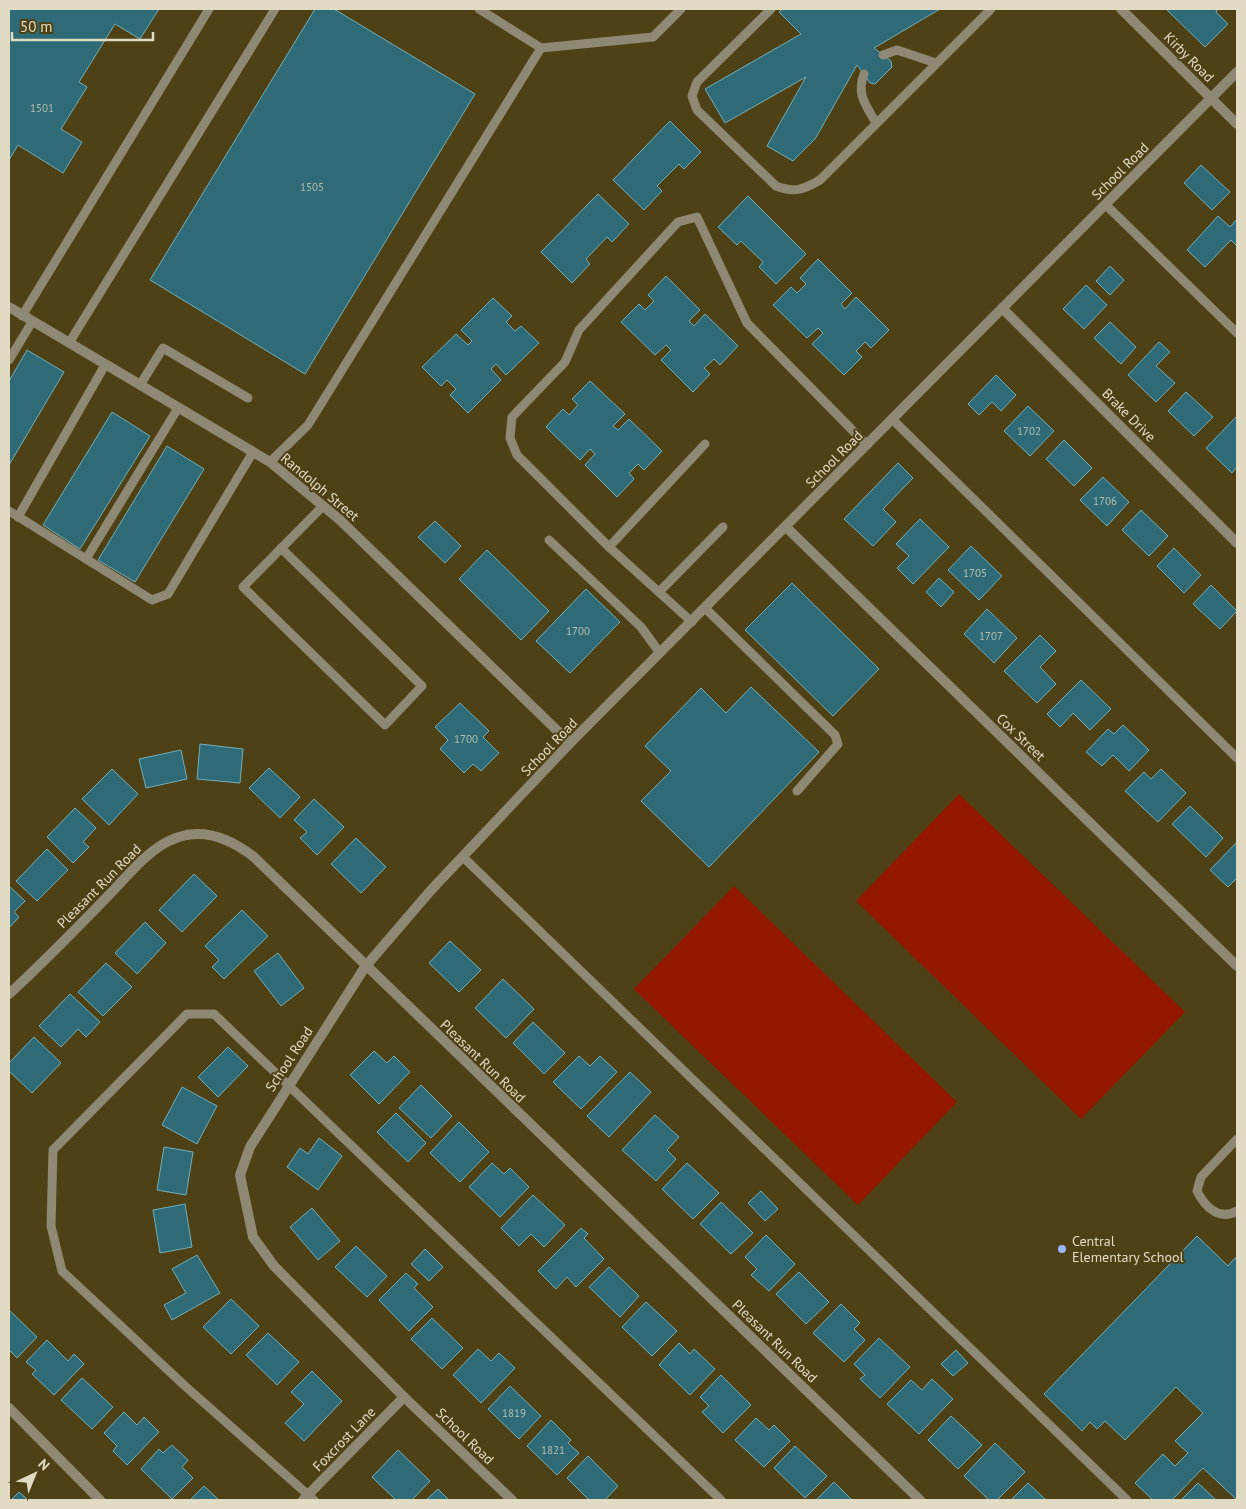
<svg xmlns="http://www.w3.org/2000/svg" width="1246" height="1509" font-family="'PT Sans',sans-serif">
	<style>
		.green { fill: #941800 }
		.building { fill: #2f6b77; stroke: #73afbb }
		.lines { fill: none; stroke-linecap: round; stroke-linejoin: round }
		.lane { stroke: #8e8874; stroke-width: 9 }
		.street { stroke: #8e8874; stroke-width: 10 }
		.poi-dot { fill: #a0b3fd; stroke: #4e4115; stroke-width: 2 }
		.labels { text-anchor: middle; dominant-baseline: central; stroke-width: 4; stroke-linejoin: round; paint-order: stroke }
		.number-label { font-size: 11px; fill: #b5bfb1 }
		.street-label { font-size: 14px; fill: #e2dbc4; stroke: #4e4115 }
		.poi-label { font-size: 14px; fill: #e2dbc4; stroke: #4e4115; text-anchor: start }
	</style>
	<rect width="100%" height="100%" fill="#4e4115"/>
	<g class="green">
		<polygon points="959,794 1185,1012 1081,1119 856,901"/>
		<polygon points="734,886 957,1102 858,1205 634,989"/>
	</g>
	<g class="building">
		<polygon points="9,9 159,9 140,39 115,24 79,82 87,87 61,129 82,142 63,173 18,145 9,160"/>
		<polygon points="315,9 334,9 475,94 305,374 150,280"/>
		<polygon points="783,9 940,9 874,48 891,61 892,67 875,84 870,83 857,65 815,139 793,161 767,146 806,77 725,123 705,89 801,34 779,12"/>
		<polygon points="1166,9 1218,9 1216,12 1228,24 1205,47"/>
		<polygon points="670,121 701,152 684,169 679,164 657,186 662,191 644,210 613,180"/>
		<polygon points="1201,165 1230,192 1212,210 1184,183"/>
		<polygon points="598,194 629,224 612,242 607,237 586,259 590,264 572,283 541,252"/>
		<polygon points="748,196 806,254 776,284 759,267 763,262 741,241 737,245 718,227"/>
		<polygon points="1218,216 1230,227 1237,219 1237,246 1231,240 1205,267 1187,250"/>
		<polygon points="818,259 852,293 841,304 845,309 856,297 889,330 871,348 865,342 856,351 862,357 844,375 812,344 823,333 818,328 807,338 773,305 791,287 797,293 806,284 800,278"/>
		<polygon points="1110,266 1124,280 1110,295 1096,281"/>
		<polygon points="666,276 700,310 689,321 694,326 705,314 738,346 720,365 714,359 704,368 710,374 693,392 661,360 671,350 666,345 655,355 621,322 639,304 645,310 654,301 648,295"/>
		<polygon points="1086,285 1107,305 1084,329 1063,309"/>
		<polygon points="493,298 512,316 506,322 515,331 521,326 539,343 506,375 496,364 491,369 501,380 468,413 450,395 456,389 447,380 441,386 422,367 456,334 468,345 472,341 461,330"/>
		<polygon points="1110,322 1136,347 1121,364 1094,338"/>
		<polygon points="1159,342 1170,352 1156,366 1175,383 1156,402 1128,375"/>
		<polygon points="27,350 64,372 9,465 9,381"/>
		<polygon points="996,375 1016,395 1001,411 992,402 979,415 968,404"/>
		<polygon points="590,381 625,414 613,426 618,430 629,419 662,451 644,470 638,464 629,473 634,479 617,497 585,465 595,454 590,449 580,460 546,427 563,409 569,415 578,405 572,399"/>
		<polygon points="1186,392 1213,417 1194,436 1168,411"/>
		<polygon points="1028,406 1054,431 1030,456 1004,431"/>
		<polygon points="112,412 150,436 80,549 43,525"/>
		<polygon points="1237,416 1237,467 1232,473 1206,448"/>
		<polygon points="1064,440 1092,468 1074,486 1046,459"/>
		<polygon points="167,446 204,469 135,582 98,560"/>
		<polygon points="898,463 913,478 883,509 896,522 873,546 844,519"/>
		<polygon points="1103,477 1129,502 1107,526 1080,500"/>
		<polygon points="1141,510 1168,536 1149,556 1122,530"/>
		<polygon points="920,519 949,547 913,584 897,568 909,556 896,544"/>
		<polygon points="435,521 461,546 445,563 418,537"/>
		<polygon points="971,546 1002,576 979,600 948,570"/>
		<polygon points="1174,548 1201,575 1184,593 1157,566"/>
		<polygon points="487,550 549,611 521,640 459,579"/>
		<polygon points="939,578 954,592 941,607 926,592"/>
		<polygon points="792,583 879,669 833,716 745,630"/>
		<polygon points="1211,585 1237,611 1220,629 1193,604"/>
		<polygon points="586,589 620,622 570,673 536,641"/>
		<polygon points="987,609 1017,638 994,663 964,634"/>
		<polygon points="1040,635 1056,651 1040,667 1056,684 1037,703 1004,671"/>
		<polygon points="1081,680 1111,709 1090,730 1073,713 1060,727 1047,714"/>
		<polygon points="751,687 819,752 709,867 641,801 671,771 645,746 701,688 726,713"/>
		<polygon points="460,703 489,731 483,737 499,753 481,771 473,764 464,773 440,749 448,740 435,727"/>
		<polygon points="1123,725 1149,750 1129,771 1113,755 1102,766 1086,752 1108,729 1114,734"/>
		<polygon points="200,744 243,749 240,783 197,779"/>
		<polygon points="181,750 187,779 146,788 139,759"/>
		<polygon points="269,768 300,797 280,818 249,788"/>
		<polygon points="112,769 138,794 109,825 82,799"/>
		<polygon points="1161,769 1186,793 1158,822 1125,791 1144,772 1151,779"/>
		<polygon points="314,799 344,827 317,855 300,838 307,832 294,820"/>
		<polygon points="1190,806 1223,838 1206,857 1172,824"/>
		<polygon points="75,808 96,828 83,842 89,847 73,863 47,837"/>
		<polygon points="356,838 386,867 361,893 331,864"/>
		<polygon points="1237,842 1237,878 1228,887 1210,870"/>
		<polygon points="47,849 68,870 37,901 16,881"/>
		<polygon points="194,874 217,896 182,932 159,910"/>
		<polygon points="9,886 25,901 14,912 19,917 9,928"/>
		<polygon points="242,910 268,936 224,979 212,967 219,960 205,946"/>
		<polygon points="145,922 166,943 137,974 115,953"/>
		<polygon points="450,941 481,970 459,992 429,963"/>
		<polygon points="278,953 304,988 281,1006 254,971"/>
		<polygon points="106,963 132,987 103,1016 78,992"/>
		<polygon points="503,979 534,1009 506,1038 475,1008"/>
		<polygon points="70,994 100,1022 86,1037 78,1029 61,1047 39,1026"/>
		<polygon points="533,1022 565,1053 544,1074 513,1043"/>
		<polygon points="34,1037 61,1063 32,1093 9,1071 9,1063"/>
		<polygon points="228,1047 248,1066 218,1097 198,1077"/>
		<polygon points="374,1051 387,1063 394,1056 410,1072 379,1104 350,1075"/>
		<polygon points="579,1056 590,1066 600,1056 617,1072 581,1109 553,1082"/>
		<polygon points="630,1072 651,1092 609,1137 587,1116"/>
		<polygon points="421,1085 452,1116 431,1138 399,1108"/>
		<polygon points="182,1087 217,1106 197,1144 162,1125"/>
		<polygon points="396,1113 426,1143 408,1162 377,1132"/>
		<polygon points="655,1115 679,1137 667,1150 676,1159 656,1181 622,1150"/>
		<polygon points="459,1122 489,1152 460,1182 430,1153"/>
		<polygon points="319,1138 342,1156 318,1190 287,1167 300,1148 308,1154"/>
		<polygon points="164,1147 193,1152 186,1195 157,1190"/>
		<polygon points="492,1163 504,1174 510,1168 529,1187 500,1217 469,1187"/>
		<polygon points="687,1163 719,1193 693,1219 662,1189"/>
		<polygon points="761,1191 778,1209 765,1221 748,1203"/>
		<polygon points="533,1195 565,1225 544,1247 531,1234 519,1246 501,1228"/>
		<polygon points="721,1202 753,1233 731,1254 700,1224"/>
		<polygon points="185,1204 192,1247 160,1253 153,1210"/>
		<polygon points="312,1208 340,1241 318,1260 290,1227"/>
		<polygon points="581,1228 588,1234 584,1238 604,1259 576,1287 567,1277 556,1289 538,1271"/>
		<polygon points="766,1235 795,1264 769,1291 751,1275 757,1269 745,1257"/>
		<polygon points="1197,1236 1228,1266 1235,1258 1237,1260 1237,1500 1203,1468 1172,1500 1153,1500 1135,1483 1163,1454 1175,1466 1188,1453 1175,1441 1203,1413 1176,1387 1125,1440 1105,1421 1097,1429 1090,1422 1082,1431 1044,1394"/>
		<polygon points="356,1246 387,1276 367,1297 335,1267"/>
		<polygon points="425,1249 443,1267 429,1281 411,1264"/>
		<polygon points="197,1255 220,1293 172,1320 164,1305 186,1293 172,1269"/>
		<polygon points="609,1267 639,1296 620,1317 589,1287"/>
		<polygon points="799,1272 829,1302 806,1324 776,1294"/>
		<polygon points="406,1273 418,1284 414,1288 433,1307 409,1331 379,1300"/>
		<polygon points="231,1299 259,1326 231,1354 203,1327"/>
		<polygon points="646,1302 677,1331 652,1356 622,1327"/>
		<polygon points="841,1304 860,1323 854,1329 865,1340 844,1362 813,1333"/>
		<polygon points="9,1310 37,1337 17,1358 9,1350"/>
		<polygon points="432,1318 463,1348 442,1369 411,1339"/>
		<polygon points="268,1333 299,1362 277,1385 246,1355"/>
		<polygon points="879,1338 910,1367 880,1398 860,1379 865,1375 854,1364"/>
		<polygon points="47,1340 68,1361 74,1354 84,1364 54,1395 32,1374 36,1370 26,1362"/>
		<polygon points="679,1343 690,1354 694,1349 715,1369 690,1395 659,1365"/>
		<polygon points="478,1349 491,1361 499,1353 515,1368 481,1403 453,1375"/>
		<polygon points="956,1350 968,1363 953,1376 941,1364"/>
		<polygon points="312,1371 342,1401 304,1441 285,1423 304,1404 291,1392"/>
		<polygon points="721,1375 751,1405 723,1433 702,1412 709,1406 700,1397"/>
		<polygon points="82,1378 113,1407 92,1429 61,1400"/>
		<polygon points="932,1379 953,1399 919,1434 887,1404 911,1380 922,1390"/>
		<polygon points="510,1386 541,1416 519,1439 488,1409"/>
		<polygon points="124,1412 137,1425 144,1417 159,1432 127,1465 113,1451 117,1446 104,1433"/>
		<polygon points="951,1416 982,1445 958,1469 928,1440"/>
		<polygon points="756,1418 769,1430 774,1425 790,1441 764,1467 735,1440"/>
		<polygon points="551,1420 571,1440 568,1443 579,1453 557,1475 527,1446"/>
		<polygon points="995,1443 1025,1472 997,1500 989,1500 964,1476"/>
		<polygon points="172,1445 188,1460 182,1467 193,1478 172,1499 141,1469 159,1449 163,1453"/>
		<polygon points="795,1446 827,1476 805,1498 774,1468"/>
		<polygon points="398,1450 430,1481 412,1500 396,1500 372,1477"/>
		<polygon points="588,1456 618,1486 605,1500 589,1500 567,1478"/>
		<polygon points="834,1482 852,1500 816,1500"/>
		<polygon points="1028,1483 1046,1500 1011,1500"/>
		<polygon points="1198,1483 1216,1500 1181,1500"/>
		<polygon points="204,1486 219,1500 190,1500"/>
		<polygon points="438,1489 449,1500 426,1500"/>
		<polygon points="19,1492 28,1500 11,1500"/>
	</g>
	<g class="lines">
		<g class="lane">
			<polyline points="479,9 541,48 653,37 681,9"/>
			<path d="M 771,9 L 697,82 L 692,96 L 697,110 L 776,186 C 794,193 803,190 820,180 L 991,9"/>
			<polyline points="883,55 897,50 936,63"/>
			<path d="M 864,74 C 856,95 866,105 876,123"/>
			<polyline points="1106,205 1237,333"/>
			<polyline points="22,316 209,9"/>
			<polyline points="69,343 275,9"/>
			<polyline points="9,360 32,322"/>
			<polyline points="140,385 163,348 248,398"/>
			<polyline points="892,419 1237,758"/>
			<polyline points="270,462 308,425 541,48"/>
			<polyline points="9,511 152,600 168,594 253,452"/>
			<polyline points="18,517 105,365"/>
			<polyline points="549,540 641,627 660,653"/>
			<polyline points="609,547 705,444"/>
			<polyline points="281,548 422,686 385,725 243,587 323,506"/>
			<polyline points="86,559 178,408"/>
			<polyline points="659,592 723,527"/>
			<polyline points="705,608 835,735 838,744 797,791"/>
			<polyline points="692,622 609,547 517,455 510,438 512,417 565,362 579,330 678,222 697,217 747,323 867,445"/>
			<polyline points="463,857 1127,1500"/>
			<path d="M 1237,1139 L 1201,1177 L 1197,1191 C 1205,1207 1219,1221 1237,1211"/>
			<polyline points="314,1500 185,1386 62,1271 51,1226 53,1150 187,1014 214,1014 721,1500"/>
		</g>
		<g class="street">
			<polyline points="1121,9 1237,124"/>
			<polyline points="9,307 270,462 340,520 570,743"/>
			<polyline points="1002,308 1237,543"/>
			<polyline points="786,527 1237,966"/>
			<path d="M 9,994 C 43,963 75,930 107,897 C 127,877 148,848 176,838 C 205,827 232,840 254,857 L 920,1500"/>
			<polyline points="9,1408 100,1500"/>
			<polyline points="303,1500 404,1397"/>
			<polyline points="512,1500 404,1397 274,1266 253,1237 240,1175 250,1147 365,967 432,889 570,743 1237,72"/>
		</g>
	</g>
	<circle class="poi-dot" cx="1062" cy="1249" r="5"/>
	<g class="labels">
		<g class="number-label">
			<text x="42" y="108">1501</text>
			<text x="312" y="187">1505</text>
			<text x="1029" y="431">1702</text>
			<text x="1105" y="501">1706</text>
			<text x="975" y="573">1705</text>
			<text x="578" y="631">1700</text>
			<text x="991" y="636">1707</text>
			<text x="466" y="739">1700</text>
			<text x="514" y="1413">1819</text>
			<text x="553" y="1450">1821</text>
		</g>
		<g class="street-label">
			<text transform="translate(1189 57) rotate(45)">Kirby Road</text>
			<text transform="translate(1120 171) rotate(-45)">School Road</text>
			<text transform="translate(1129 415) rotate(45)">Brake Drive</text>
			<text transform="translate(834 459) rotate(-45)">School Road</text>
			<text transform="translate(320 487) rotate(40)">Randolph Street</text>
			<text transform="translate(1021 737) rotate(44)">Cox Street</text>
			<text transform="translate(549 747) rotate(-46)">School Road</text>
			<text transform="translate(99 886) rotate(-45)">Pleasant Run Road</text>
			<text transform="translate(289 1059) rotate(-57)">School Road</text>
			<text transform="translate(483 1061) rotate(44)">Pleasant Run Road</text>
			<text transform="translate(775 1341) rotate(44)">Pleasant Run Road</text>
			<text transform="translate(465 1436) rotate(44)">School Road</text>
			<text transform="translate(344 1439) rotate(-46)">Foxcrost Lane</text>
		</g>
		<g class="poi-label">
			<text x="1072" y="1241">Central<tspan x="1072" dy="16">Elementary School</tspan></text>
		</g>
	</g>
	<rect width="1246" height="1509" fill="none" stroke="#e2dbc4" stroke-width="20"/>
	<g transform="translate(35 1474) rotate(44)" stroke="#4e4115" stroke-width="4" paint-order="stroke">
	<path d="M0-4L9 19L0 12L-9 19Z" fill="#e2dbc4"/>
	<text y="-8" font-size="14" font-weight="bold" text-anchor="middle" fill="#e2dbc4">N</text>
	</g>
	<path d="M12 32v8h141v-8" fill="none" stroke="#e2dbc4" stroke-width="2.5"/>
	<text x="20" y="32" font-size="15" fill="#e2dbc4" stroke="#4e4115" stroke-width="4" paint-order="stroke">50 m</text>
</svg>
